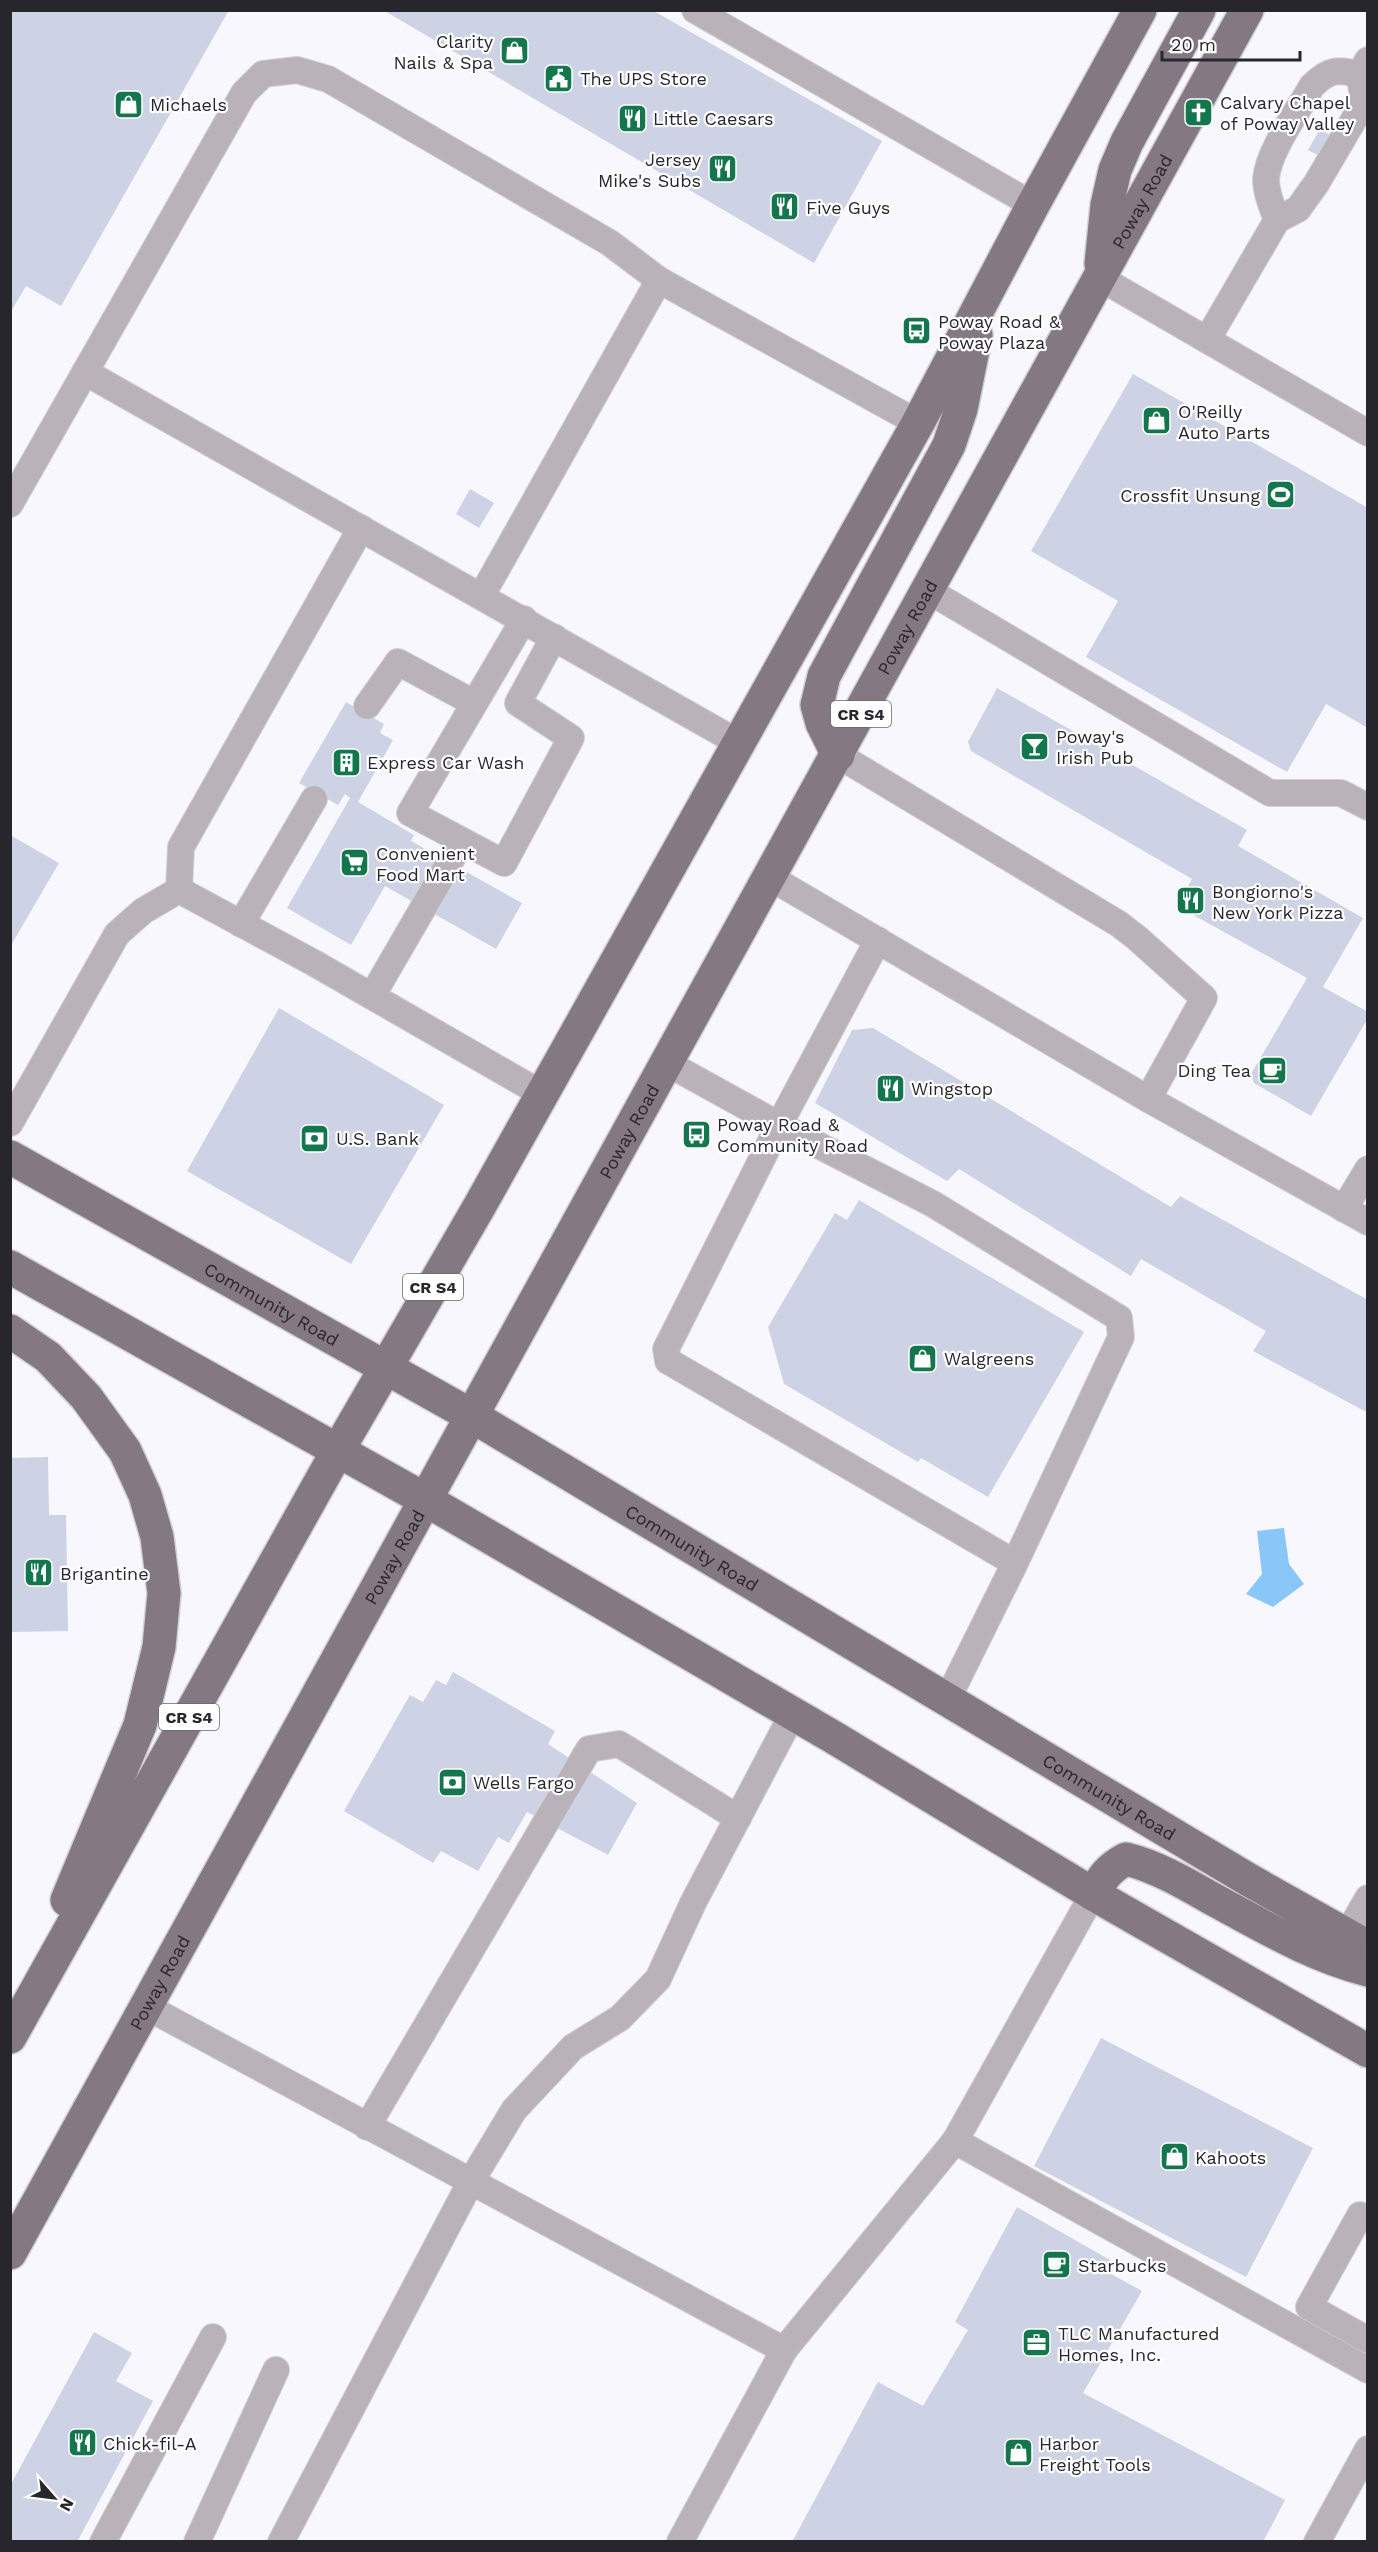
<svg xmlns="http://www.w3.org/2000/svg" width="1378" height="2552" font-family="'Work Sans',sans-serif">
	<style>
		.water { fill: #8ac7f9 }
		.building { fill: #cdd2e5 }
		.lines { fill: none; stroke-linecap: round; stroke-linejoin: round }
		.service-casing { stroke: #d3d1d8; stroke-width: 28 }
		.primary-casing { stroke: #d3d1d8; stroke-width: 36 }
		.service { stroke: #b9b2b9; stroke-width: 26 }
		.primary { stroke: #847883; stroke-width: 33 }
		.labels { text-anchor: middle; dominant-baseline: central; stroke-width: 4.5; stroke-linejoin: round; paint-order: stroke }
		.shield { fill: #fff; stroke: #68676c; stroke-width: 1.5 }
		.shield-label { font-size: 16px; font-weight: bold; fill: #28262d }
		.poi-label { font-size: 18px; fill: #28262d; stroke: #fff; text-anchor: start }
		.street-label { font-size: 18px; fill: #28262d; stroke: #fff }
	</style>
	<rect width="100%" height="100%" fill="#f9f7fe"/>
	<polygon class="water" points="1284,1528 1289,1564 1304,1584 1273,1607 1246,1594 1262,1574 1257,1531"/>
	<g class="building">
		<polygon points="10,10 229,10 61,306 26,286 10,313"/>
		<polygon points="383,10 652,10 882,141 814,263"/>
		<polygon points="1320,129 1336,139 1325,159 1308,150"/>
		<polygon points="1133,374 1368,508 1368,728 1326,704 1287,772 1086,657 1118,601 1031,551"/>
		<polygon points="470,489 494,503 479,528 456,514"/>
		<polygon points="997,688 1247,830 1238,846 1363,918 1323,987 1368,1012 1368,1018 1311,1116 1254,1083 1251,1074 1307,978 1186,911 1181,903 1181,898 1192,879 971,751 968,742"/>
		<polygon points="346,702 384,724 380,733 393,740 358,802 414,835 411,841 522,903 496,949 385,886 351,945 287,908 350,798 345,794 338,805 299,783"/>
		<polygon points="10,835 59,863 10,947"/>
		<polygon points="279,1008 444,1105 351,1264 187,1171"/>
		<polygon points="873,1028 1171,1207 1180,1196 1368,1300 1368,1413 1253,1351 1266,1331 1141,1259 1131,1276 959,1169 947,1181 815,1103 852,1030"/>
		<polygon points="859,1200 1084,1332 988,1497 921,1458 918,1462 784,1384 768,1327 835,1213 847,1220"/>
		<polygon points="48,1457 49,1515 66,1515 68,1631 10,1632 10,1458"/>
		<polygon points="453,1672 555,1731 548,1744 637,1803 608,1855 527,1812 509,1843 498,1837 478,1871 441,1851 433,1863 344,1811 410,1695 423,1702 436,1680 446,1685"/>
		<polygon points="1101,2038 1313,2148 1246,2277 1034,2166"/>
		<polygon points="1017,2207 1110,2260 1104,2270 1142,2291 1083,2393 1285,2500 1263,2542 792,2542 878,2382 923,2406 968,2330 955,2322"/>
		<polygon points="94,2332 132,2353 116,2381 153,2401 77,2542 10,2542 10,2486"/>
	</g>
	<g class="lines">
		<defs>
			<g id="service">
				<polyline points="695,10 1033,205"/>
				<path d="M1277 220C1272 207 1266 193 1266 179 1268 151 1298 111 1312 86 1328 70 1338 68 1359 75"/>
				<polyline points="1100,278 1368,433"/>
				<polyline points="1207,340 1277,220 1298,209 1316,184 1356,116 1363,95 1359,75 1368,60"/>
				<polyline points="85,372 739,743"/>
				<polyline points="10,504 244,93 263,74 297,70 328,79 610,243 659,280 918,423"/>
				<polyline points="929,591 1270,793 1341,793 1368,807"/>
				<polyline points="482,595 659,280"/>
				<polyline points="524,619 410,813 504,863 571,738 518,703 554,637"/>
				<polyline points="367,706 398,662 474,703"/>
				<polyline points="838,755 1119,924 1137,938 1204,998 1148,1099"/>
				<polyline points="771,878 1148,1099 1368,1222"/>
				<polyline points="179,890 314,963 542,1094"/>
				<polyline points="241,924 314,799"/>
				<polyline points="372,996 462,841"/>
				<polyline points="667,1063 779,1125 878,940"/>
				<polyline points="10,1123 117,934 143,911 179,890 181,847 361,528"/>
				<polyline points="1344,1209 1368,1169"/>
				<polyline points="947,1700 1015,1563 1121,1337 1119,1318 933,1204 779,1125 666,1349 668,1361 1015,1563"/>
				<polyline points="1346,1936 1368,1898"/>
				<polyline points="147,2007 784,2350"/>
				<polyline points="367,2127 589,1749 619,1744 738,1818"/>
				<polyline points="955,2141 1368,2370"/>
				<polyline points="1360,2215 1309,2307 1368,2340"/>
				<polyline points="103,2542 213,2337"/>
				<polyline points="197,2542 276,2370"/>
				<polyline points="281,2542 470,2183 514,2110 573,2047 620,2018 658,1979 693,1903 792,1715"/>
				<polyline points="680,2542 784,2350 955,2141 1093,1894"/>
				<polyline points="1317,2542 1368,2449"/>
			</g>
			<g id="primary">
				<polyline points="1101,264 1107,205 1115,170 1127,142 1199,10"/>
				<polyline points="838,755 822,723 817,705 824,676 949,445 961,409 976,335"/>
				<path id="s1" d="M10 1157 472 1416 1249 1880 1368 1947"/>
				<polyline points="10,1267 426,1500 833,1737 1093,1894 1368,2051"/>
				<polyline points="10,1331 48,1357 86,1397 125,1451 145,1495 157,1537 164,1593 159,1647 140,1725 67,1900"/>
				<path d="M1093 1894C1102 1878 1109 1868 1126 1859 1155 1866 1183 1882 1209 1897 1261 1925 1310 1955 1368 1970"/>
				<polyline points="10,2037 337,1452 479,1207 918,423 1033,205 1140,10"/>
				<path id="s2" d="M10 2253 1247 10"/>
			</g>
		</defs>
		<use href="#service" class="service-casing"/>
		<use href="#primary" class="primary-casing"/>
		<use href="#service" class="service"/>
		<use href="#primary" class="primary"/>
	</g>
	<defs>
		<symbol id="shop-square" viewBox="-11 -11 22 22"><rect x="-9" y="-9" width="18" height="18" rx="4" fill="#13764d" stroke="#fff"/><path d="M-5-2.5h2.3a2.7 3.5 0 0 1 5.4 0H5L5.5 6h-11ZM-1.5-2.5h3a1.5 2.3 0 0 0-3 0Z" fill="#fff"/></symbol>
		<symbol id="civic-square" viewBox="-11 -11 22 22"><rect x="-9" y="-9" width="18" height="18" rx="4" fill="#13764d" stroke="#fff"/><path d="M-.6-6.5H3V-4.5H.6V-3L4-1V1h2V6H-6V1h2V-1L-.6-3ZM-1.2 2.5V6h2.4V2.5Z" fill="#fff"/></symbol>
		<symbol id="church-square" viewBox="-11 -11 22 22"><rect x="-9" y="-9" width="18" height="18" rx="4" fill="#13764d" stroke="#fff"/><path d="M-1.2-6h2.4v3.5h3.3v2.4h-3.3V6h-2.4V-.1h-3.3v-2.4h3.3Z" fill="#fff"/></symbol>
		<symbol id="restaurant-square" viewBox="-11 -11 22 22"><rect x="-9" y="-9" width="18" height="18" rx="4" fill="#13764d" stroke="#fff"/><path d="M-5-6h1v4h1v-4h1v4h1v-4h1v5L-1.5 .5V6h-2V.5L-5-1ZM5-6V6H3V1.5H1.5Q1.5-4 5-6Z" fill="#fff"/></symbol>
		<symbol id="bus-square" viewBox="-11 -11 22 22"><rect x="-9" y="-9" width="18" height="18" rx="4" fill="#13764d" stroke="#fff"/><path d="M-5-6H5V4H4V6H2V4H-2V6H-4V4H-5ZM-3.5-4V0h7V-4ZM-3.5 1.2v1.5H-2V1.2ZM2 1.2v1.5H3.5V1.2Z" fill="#fff"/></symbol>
		<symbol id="stadium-square" viewBox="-11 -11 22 22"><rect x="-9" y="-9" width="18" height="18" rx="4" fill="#13764d" stroke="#fff"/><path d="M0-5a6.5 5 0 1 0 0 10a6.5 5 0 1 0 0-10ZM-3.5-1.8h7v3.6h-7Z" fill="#fff"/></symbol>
		<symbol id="bar-square" viewBox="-11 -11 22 22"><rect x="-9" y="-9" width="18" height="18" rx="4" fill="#13764d" stroke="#fff"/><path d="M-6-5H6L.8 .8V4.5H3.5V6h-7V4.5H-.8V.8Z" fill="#fff"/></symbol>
		<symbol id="building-square" viewBox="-11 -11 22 22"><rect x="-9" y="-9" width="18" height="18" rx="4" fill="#13764d" stroke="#fff"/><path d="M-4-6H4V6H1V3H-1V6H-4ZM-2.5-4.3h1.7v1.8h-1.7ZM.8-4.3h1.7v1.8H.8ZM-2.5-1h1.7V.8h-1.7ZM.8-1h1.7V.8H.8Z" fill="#fff"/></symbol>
		<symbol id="supermarket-square" viewBox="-11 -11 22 22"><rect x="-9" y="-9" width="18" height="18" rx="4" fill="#13764d" stroke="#fff"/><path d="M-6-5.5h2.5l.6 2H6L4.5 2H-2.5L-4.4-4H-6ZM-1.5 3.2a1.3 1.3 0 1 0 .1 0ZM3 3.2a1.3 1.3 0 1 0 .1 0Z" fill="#fff"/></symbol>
		<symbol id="cafe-square" viewBox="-11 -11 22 22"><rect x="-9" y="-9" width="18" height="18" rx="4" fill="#13764d" stroke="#fff"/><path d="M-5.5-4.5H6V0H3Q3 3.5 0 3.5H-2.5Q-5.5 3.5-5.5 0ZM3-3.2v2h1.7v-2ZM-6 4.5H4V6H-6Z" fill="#fff"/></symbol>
		<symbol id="bank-square" viewBox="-11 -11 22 22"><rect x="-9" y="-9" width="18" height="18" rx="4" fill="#13764d" stroke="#fff"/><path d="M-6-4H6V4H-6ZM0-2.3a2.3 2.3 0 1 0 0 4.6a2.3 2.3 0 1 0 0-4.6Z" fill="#fff"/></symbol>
		<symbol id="office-square" viewBox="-11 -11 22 22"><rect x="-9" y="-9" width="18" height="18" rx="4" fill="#13764d" stroke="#fff"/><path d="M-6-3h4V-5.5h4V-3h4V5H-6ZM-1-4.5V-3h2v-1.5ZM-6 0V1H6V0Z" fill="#fff"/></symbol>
	</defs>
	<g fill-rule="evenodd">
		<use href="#shop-square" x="498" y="34" width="33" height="33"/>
		<use href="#civic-square" x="542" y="62" width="33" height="33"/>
		<use href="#shop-square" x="112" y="88" width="33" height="33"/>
		<use href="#church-square" x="1182" y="96" width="33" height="33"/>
		<use href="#restaurant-square" x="616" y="102" width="33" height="33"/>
		<use href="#restaurant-square" x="706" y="152" width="33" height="33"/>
		<use href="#restaurant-square" x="768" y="190" width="33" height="33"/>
		<use href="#bus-square" x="900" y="314" width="33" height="33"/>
		<use href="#shop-square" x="1140" y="404" width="33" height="33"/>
		<use href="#stadium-square" x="1264" y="478" width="33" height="33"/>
		<use href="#bar-square" x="1018" y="730" width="33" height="33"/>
		<use href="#building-square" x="330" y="746" width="33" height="33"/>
		<use href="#supermarket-square" x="338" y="846" width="33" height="33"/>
		<use href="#restaurant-square" x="1174" y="884" width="33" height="33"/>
		<use href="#cafe-square" x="1256" y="1054" width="33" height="33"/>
		<use href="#restaurant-square" x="874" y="1072" width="33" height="33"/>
		<use href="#bus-square" x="680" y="1118" width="33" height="33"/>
		<use href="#bank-square" x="298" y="1122" width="33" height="33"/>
		<use href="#shop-square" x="906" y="1342" width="33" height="33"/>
		<use href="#restaurant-square" x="22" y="1556" width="33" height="33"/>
		<use href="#bank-square" x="436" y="1766" width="33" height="33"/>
		<use href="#shop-square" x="1158" y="2140" width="33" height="33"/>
		<use href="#cafe-square" x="1040" y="2248" width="33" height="33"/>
		<use href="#office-square" x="1020" y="2326" width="33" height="33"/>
		<use href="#restaurant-square" x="66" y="2426" width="33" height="33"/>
		<use href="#shop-square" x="1002" y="2436" width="33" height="33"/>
	</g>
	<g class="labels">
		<g class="shield">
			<rect x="831" y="701" width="60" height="26" rx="4.5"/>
			<rect x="403" y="1274" width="60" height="26" rx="4.5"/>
			<rect x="159" y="1704" width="60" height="26" rx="4.5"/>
		</g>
		<g class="shield-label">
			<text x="861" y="714">CR S4</text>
			<text x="433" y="1287">CR S4</text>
			<text x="189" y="1717">CR S4</text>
		</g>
		<g class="poi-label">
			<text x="493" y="41" text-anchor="end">Clarity<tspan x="493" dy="21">Nails &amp; Spa</tspan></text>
			<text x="580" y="78">The UPS Store</text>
			<text x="1220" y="102">Calvary Chapel<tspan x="1220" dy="21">of Poway Valley</tspan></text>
			<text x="150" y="104">Michaels</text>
			<text x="653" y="118">Little Caesars</text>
			<text x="701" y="159" text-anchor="end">Jersey<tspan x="701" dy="21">Mike's Subs</tspan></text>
			<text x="806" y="207">Five Guys</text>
			<text x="938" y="321">Poway Road &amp;<tspan x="938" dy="21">Poway Plaza</tspan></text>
			<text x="1178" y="411">O'Reilly<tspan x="1178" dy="21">Auto Parts</tspan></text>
			<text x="1260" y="495" text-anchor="end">Crossfit Unsung</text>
			<text x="1056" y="736">Poway's<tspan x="1056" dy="21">Irish Pub</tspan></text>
			<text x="367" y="762">Express Car Wash</text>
			<text x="376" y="853">Convenient<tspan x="376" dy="21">Food Mart</tspan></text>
			<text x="1212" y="891">Bongiorno's<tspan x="1212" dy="21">New York Pizza</tspan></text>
			<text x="1251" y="1070" text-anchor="end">Ding Tea</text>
			<text x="911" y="1088">Wingstop</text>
			<text x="717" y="1124">Poway Road &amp;<tspan x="717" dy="21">Community Road</tspan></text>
			<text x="336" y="1138">U.S. Bank</text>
			<text x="944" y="1358">Walgreens</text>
			<text x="60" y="1573">Brigantine</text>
			<text x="473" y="1782">Wells Fargo</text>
			<text x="1195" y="2157">Kahoots</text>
			<text x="1078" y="2265">Starbucks</text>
			<text x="1058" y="2333">TLC Manufactured<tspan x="1058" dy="21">Homes, Inc.</tspan></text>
			<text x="103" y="2443">Chick-fil-A</text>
			<text x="1039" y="2443">Harbor<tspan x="1039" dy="21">Freight Tools</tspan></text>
		</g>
		<g class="street-label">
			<text stroke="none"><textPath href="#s2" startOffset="2343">Poway Road</textPath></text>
			<text stroke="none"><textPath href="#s2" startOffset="1857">Poway Road</textPath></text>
			<text stroke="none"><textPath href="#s2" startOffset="1281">Poway Road</textPath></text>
			<text stroke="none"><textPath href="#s1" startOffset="300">Community Road</textPath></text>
			<text stroke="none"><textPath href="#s1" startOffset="786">Community Road</textPath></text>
			<text stroke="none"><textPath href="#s2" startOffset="795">Poway Road</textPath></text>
			<text stroke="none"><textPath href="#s1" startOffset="1272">Community Road</textPath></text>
			<text stroke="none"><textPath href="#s2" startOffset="309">Poway Road</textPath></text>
		</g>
	</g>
	<rect width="1378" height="2552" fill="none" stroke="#28262d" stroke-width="24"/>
	<g transform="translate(54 2498) rotate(118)" stroke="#ffffff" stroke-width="4.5" paint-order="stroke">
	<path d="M0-4.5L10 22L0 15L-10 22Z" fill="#28262d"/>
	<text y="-9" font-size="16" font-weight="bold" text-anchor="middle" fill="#28262d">N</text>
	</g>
	<path d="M1162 51v9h138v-9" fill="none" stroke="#28262d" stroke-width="3"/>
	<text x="1171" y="51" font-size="18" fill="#28262d" stroke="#ffffff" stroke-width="4.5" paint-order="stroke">20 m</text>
</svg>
